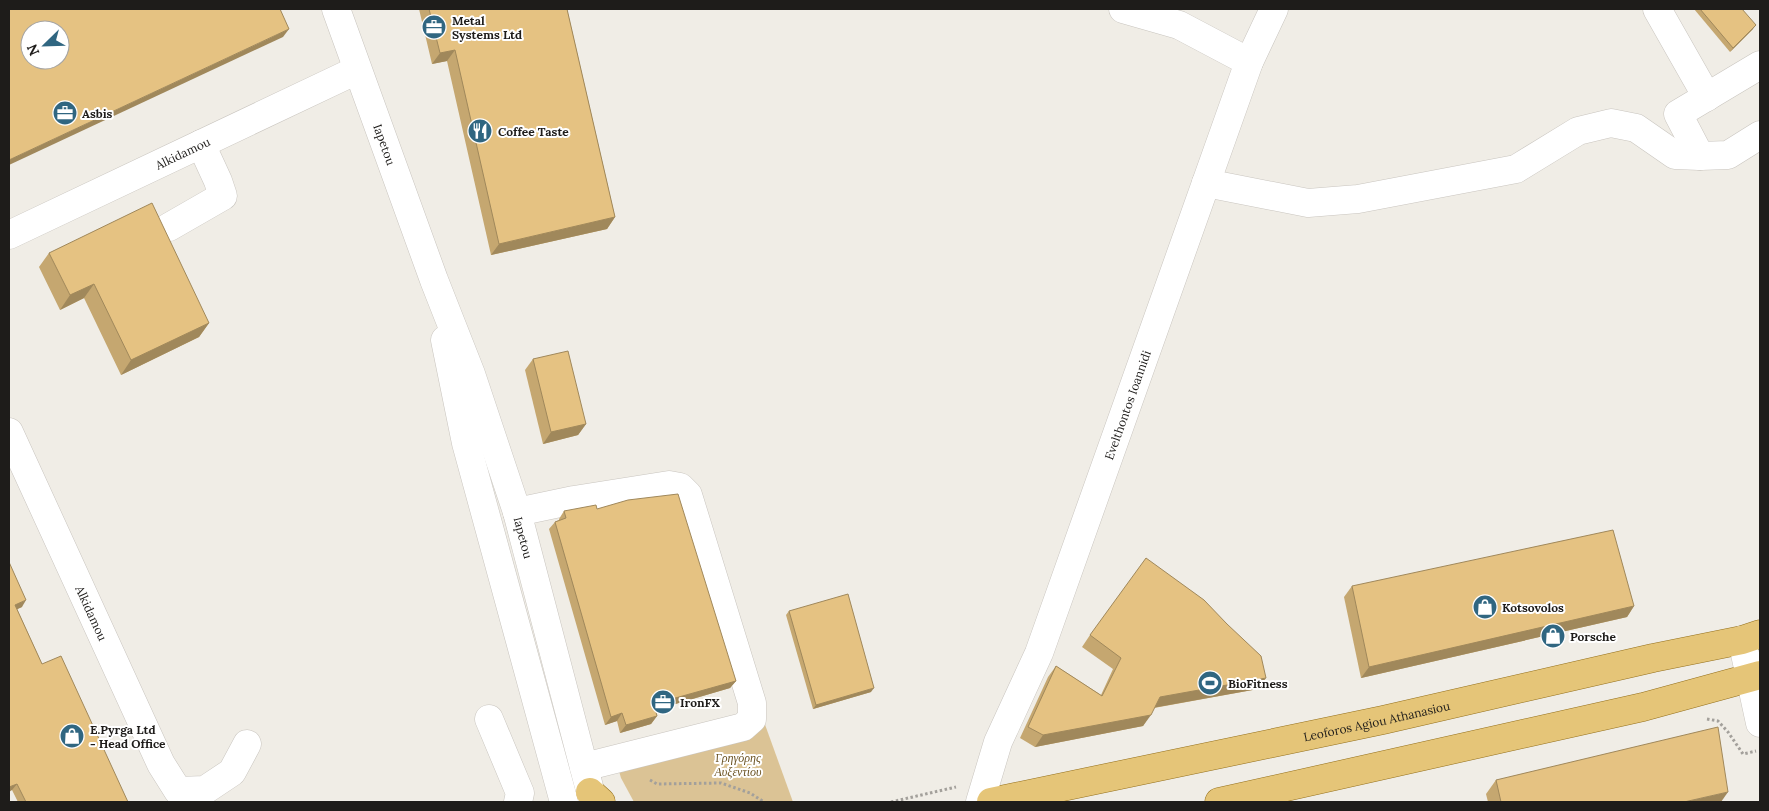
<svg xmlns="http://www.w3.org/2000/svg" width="1769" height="811" font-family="Lora,serif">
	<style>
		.green { fill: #dbc395 }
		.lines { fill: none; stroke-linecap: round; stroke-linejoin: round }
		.minor-casing { stroke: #c9c5bf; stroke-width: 29 }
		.major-casing { stroke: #94701d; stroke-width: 29 }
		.path { stroke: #a3a09b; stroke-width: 3; stroke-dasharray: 2.5 2.5; stroke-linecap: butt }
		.minor { stroke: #fff; stroke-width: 28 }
		.major { stroke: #e5c578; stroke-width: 28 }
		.wall { fill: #c5a770 }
		.shaded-wall { fill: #a0885b }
		.building { fill: #e5c282; stroke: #a0885b; fill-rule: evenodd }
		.labels { text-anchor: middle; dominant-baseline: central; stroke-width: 4; stroke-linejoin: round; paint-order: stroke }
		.poi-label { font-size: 12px; font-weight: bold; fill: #1e1c1a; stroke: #fff; text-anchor: start }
		.street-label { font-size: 12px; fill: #1e1c1a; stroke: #fff }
		.park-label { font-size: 12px; font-style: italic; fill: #6a5222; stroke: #fff }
	</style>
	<rect width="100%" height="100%" fill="#f0ede6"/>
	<polygon class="green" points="763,719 793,802 634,802 621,778 614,754"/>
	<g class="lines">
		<defs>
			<g id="minor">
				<path id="s1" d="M336 9 434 280 471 374 517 512 593 802"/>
				<polyline points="1123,9 1179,25 1249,62"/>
				<polyline points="1657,9 1707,97"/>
				<polyline points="1700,156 1678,114 1760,65"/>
				<polyline points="1206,183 1308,203 1358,199 1516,169 1578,131 1611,123 1636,128 1675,155 1700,156 1728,155 1760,135"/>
				<polyline points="169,227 223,196 218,181 201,144"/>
				<path id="s2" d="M9 235 357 70"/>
				<polyline points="445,340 466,443 564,802"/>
				<path id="s3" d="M9 432 161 764 178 791 205 790 232 772 247 744"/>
				<polyline points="517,512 574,500 669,485 680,487 688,495 752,703 752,719 743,727 584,767"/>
				<polyline points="1742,640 1760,723"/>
				<polyline points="489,719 520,793 518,802"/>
				<path id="s4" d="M980 802 998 742 1039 653 1249 62 1274 9"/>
			</g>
			<g id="major">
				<polyline points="590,792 601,802"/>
				<path id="s5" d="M991 802 1383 720 1653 658 1742 640 1760 634"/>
				<polyline points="1219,802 1643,707 1760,675"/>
			</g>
		</defs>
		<use href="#minor" class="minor-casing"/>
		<use href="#major" class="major-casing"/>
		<g class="path">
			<polyline points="1707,719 1718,721 1728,732 1743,754 1756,751"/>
			<polyline points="650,780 657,784 721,783 750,793 764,802"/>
			<polyline points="891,802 956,787"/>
		</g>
		<use href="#minor" class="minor"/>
		<use href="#major" class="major"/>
	</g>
	<g class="wall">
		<polygon points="419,9 567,9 615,217 607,229 491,255 447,61 432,64"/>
		<polygon points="1694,9 1742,9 1753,29 1730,52"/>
		<polygon points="49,253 209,323 199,337 121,375 84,298 60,310 39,267"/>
		<polygon points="533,359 586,424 578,435 543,444 525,370"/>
		<polygon points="597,509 736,681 730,688 655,710 657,716 651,724 620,733 617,721 605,725 549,529 555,522 559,520 559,519 564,511"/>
		<polygon points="9,562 22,607 17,609 42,664 128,802 18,802 12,790"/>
		<polygon points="1352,586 1634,606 1627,617 1361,678 1344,597"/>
		<polygon points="789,611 871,692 813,709 786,615"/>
		<polygon points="1090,635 1258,689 1154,708 1143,726 1035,747 1020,738 1048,677 1056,666 1101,695 1113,669 1082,647"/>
		<polygon points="1496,780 1721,802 1488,802 1486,794"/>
	</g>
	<g class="shaded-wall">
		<polygon points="1756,25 1753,29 1730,52 1733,48"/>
		<polygon points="289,29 283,37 9,165 9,160"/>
		<polygon points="455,50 447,61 432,64 440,53"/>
		<polygon points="615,217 607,229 491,255 499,244"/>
		<polygon points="94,284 84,298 60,310 70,295"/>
		<polygon points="209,323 199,337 121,375 131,360"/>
		<polygon points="586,424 578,435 543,444 551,432"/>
		<polygon points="26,600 22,607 11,612 15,605"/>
		<polygon points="1634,606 1627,617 1361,678 1369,667"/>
		<polygon points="1266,678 1258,689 1152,708 1160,697"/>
		<polygon points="736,681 730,688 648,712 654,704"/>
		<polygon points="874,688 871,692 813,709 816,705"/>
		<polygon points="622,713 617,721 605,725 611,717"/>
		<polygon points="1151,715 1143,726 1035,747 1043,735"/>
		<polygon points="657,716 651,724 620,733 626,725"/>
		<polygon points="17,784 12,790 9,792 9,787"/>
		<polygon points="1728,792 1721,802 1684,802"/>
	</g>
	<g class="building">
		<path d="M9 9H280L289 29 9 160ZM30 30H60V60H30Z"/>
		<polygon points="429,9 567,9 615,217 499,244 455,50 440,53"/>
		<polygon points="1700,9 1742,9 1756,25 1733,48"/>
		<polygon points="152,203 209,323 131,360 94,284 70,295 49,253"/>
		<polygon points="568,351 586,424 551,432 533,359"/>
		<polygon points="678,494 736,681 654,704 657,716 626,725 622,713 611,717 555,522 566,518 564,511 596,505 597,509 628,500"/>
		<polygon points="1613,530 1634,606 1369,667 1352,586"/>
		<polygon points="1146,558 1204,600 1227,624 1261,656 1266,678 1160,697 1151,715 1043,735 1028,727 1056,666 1102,696 1121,658 1090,635"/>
		<polygon points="9,562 26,600 15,605 42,664 61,656 128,802 26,802 17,784 9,787"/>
		<polygon points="848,594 874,688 816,705 789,611"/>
		<polygon points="1718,727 1728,792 1684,802 1501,802 1496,780"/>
	</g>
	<defs>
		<symbol id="office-disc" viewBox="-11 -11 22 22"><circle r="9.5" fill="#306681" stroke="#fff"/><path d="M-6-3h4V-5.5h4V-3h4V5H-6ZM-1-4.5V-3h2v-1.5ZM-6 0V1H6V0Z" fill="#fff"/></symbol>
		<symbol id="restaurant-disc" viewBox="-11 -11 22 22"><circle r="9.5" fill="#306681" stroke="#fff"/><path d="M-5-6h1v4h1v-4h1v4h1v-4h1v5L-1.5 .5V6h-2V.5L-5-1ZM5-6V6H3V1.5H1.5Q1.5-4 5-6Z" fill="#fff"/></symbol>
		<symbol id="shop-disc" viewBox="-11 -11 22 22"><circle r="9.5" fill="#306681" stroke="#fff"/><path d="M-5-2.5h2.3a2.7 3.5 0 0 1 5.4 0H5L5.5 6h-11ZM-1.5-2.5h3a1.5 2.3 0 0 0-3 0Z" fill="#fff"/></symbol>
		<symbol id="stadium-disc" viewBox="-11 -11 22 22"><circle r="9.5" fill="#306681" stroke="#fff"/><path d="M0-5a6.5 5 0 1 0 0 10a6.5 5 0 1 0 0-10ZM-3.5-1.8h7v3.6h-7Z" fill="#fff"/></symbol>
	</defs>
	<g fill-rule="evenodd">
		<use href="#office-disc" x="420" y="13" width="28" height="28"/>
		<use href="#office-disc" x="51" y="99" width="28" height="28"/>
		<use href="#restaurant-disc" x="466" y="117" width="28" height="28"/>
		<use href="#shop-disc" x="1471" y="593" width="28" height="28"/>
		<use href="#shop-disc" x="1539" y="622" width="28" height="28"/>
		<use href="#stadium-disc" x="1196" y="669" width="28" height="28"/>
		<use href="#office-disc" x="649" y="688" width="28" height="28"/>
		<use href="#shop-disc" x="58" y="722" width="28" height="28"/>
	</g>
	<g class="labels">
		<g class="poi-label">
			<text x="452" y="20">Metal<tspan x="452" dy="14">Systems Ltd</tspan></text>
			<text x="82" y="113">Asbis</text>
			<text x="498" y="131">Coffee Taste</text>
			<text x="1502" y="607">Kotsovolos</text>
			<text x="1570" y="636">Porsche</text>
			<text x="1228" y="683">BioFitness</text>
			<text x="680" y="702">IronFX</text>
			<text x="90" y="729">E.Pyrga Ltd<tspan x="90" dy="14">- Head Office</tspan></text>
		</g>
		<g class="street-label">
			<text stroke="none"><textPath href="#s1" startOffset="144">Iapetou</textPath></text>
			<text stroke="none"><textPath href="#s2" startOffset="192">Alkidamou</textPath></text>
			<text stroke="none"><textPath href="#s4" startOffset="424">Evelthontos Ioannidi</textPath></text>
			<text stroke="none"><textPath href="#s1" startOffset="561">Iapetou</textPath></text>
			<text stroke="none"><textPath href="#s3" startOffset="199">Alkidamou</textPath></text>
			<text stroke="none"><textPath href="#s5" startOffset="394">Leoforos Agiou Athanasiou</textPath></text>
		</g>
		<g class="park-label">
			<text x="738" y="757">Γρηγόρης<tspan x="738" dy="14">Αυξεντίου</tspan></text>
		</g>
	</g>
	<rect width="1769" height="811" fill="none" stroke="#1e1c1a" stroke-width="20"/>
	<g transform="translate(45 45) rotate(247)"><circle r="24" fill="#ffffff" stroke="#a5a4a3"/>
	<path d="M0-4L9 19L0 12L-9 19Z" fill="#306681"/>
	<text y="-8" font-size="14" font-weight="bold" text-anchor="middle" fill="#1e1c1a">N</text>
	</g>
</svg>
